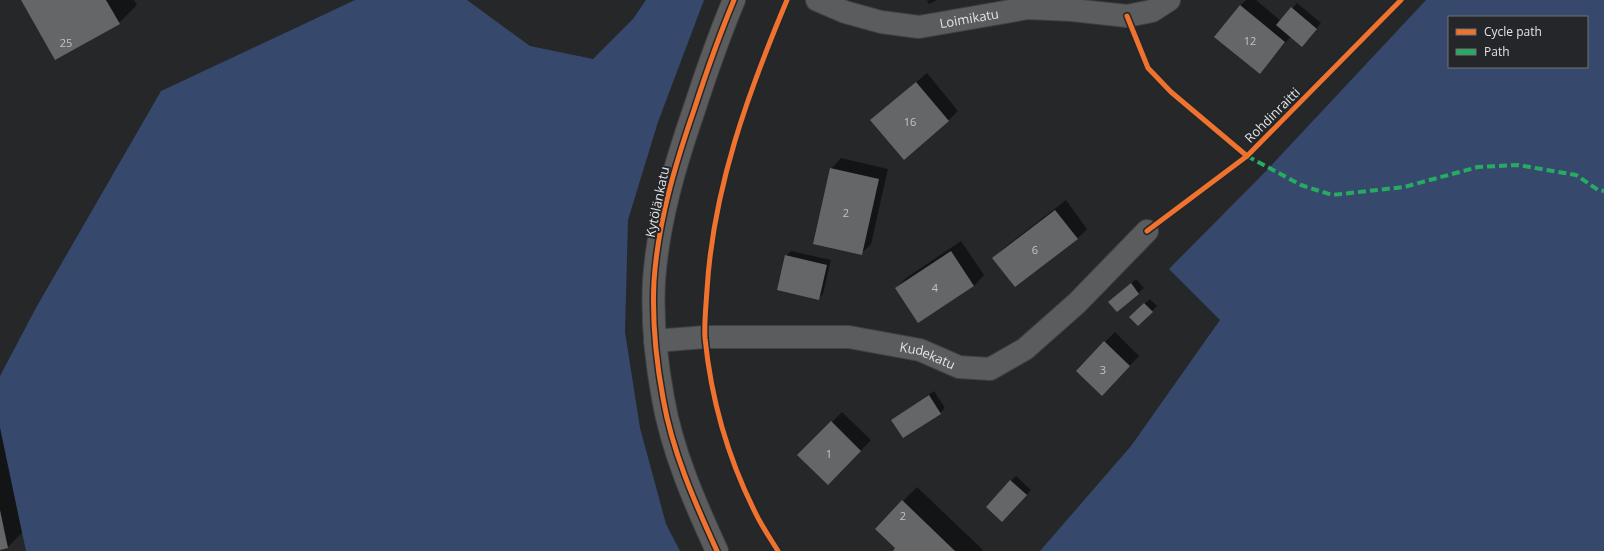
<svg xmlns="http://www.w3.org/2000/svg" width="1604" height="551" font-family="'Open Sans',sans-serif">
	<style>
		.forest { fill: #36496c; fill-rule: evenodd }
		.shadow { fill: #0007 }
		.building { fill: #656668 }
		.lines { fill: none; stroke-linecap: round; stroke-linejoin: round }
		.street-casing { stroke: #414244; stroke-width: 24 }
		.secondary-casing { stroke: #414244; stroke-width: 24 }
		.street { stroke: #5b5c5d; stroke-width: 22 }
		.secondary { stroke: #5b5c5d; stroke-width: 22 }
		.quiet { stroke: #26ab63; stroke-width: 4; stroke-dasharray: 8 4; stroke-linecap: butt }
		.cycleway-casing { stroke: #24262a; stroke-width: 8 }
		.cycleway { stroke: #ef722f; stroke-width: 5 }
		.labels { text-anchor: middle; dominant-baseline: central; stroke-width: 4; stroke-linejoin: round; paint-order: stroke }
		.number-label { font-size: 11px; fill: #c3c4c6 }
		.street-label { font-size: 13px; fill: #e2e3e6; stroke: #24262a }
	</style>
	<rect width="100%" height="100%" fill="#252729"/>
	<g class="forest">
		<polygon points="355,0 467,0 530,46 593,59 633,19 646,0 704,0 658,122 628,220 625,332 640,428 666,524 680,551 26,551 0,429 0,376 37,306 161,91"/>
		<path d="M1426 0H1604V551H1040L1131 446 1220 320 1169 269 1268 169ZM1449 17H1587V67H1449Z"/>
	</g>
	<g class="shadow">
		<polygon points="22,0 134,0 137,5 119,23"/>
		<polygon points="927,0 937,0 929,4"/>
		<polygon points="1246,0 1256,0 1281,21 1297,3 1321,23 1307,41 1291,36 1260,73 1240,6"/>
		<polygon points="927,73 958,111 948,121 872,120"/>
		<polygon points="841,158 888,169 871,244 861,254 831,169"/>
		<polygon points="1066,200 1087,229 1077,239 994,258 1004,248"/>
		<polygon points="961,241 984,275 974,286 919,322 896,288 906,278"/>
		<polygon points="791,251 831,260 823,294 818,299 786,256"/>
		<polygon points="1136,279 1144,288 1117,311 1115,297"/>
		<polygon points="1150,299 1157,306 1152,311 1135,312"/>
		<polygon points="1115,332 1139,356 1112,384 1105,342"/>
		<polygon points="934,391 945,408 940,413 892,420"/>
		<polygon points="842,412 871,440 828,484 799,455"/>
		<polygon points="0,427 22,533 8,547 0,549"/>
		<polygon points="1016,476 1031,490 1007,516 1011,481"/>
		<polygon points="917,487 983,550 981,551 894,551 897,548 903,501"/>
	</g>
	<g class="building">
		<polygon points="21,0 106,0 120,24 55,60"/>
		<polygon points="1240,5 1285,42 1260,74 1214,37"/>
		<polygon points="1291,7 1317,29 1302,47 1276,25"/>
		<polygon points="916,82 949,121 904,160 870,120"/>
		<polygon points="830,168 879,179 862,255 813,244"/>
		<polygon points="1055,210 1078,239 1015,287 992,258"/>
		<polygon points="951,251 974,286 918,323 895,288"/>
		<polygon points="785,255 827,265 819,300 777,290"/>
		<polygon points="1131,283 1139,294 1117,312 1108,302"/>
		<polygon points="1144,303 1153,312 1138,326 1129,317"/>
		<polygon points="1104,341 1130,366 1102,396 1076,371"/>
		<polygon points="929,395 941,414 903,438 891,420"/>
		<polygon points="831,421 861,451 828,485 797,455"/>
		<polygon points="1010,480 1027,495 1002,522 986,507"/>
		<polygon points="902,500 955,551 893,551 895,548 875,529"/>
		<polygon points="0,510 8,548 0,550"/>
	</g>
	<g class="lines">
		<defs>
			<g id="street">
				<path id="s1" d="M817 0 845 12 881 22 919 27 1028 8 1072 10 1127 16 1152 11 1169 0"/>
				<path id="s2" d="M655 341 705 337H849L920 350 959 367 990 369 1025 349 1077 303 1147 231"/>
			</g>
			<path id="secondary" d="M717 551C695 503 672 451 663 398 656 360 652 319 654 281 658 222 675 165 694 110 706 73 719 36 734 0"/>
		</defs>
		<use href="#street" class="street-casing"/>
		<use href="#secondary" class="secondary-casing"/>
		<use href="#street" class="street"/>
		<use href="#secondary" class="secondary"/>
		<polyline class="quiet" points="1247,156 1301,185 1332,195 1404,187 1478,167 1518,165 1576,175 1598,190 1604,191"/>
		<defs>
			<g id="cycleway">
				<polyline points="1127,16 1148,68 1171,92 1247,156"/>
				<polyline points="1147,231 1247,156 1401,0"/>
				<path d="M717 551C695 503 672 451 663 398 656 360 652 319 654 281 658 222 675 165 694 110 706 73 719 36 734 0"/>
				<path d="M778 551C770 538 761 525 755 512 728 458 711 398 705 338 704 323 706 306 707 290 713 189 748 93 787 0"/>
			</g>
		</defs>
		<use href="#cycleway" class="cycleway-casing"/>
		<use href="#cycleway" class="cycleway"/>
	</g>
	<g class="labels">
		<g class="number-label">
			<text x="1250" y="40">12</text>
			<text x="66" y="42">25</text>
			<text x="910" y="121">16</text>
			<text x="846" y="212">2</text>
			<text x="1035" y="249">6</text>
			<text x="935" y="287">4</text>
			<text x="1103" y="369">3</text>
			<text x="829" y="453">1</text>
			<text x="903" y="515">2</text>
		</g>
		<g class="street-label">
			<text stroke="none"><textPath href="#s1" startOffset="157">Loimikatu</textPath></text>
			<text transform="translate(1272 115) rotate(-45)">Rohdinraitti</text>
			<text transform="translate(657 202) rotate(-78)">Kytölänkatu</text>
			<text stroke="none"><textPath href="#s2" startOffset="275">Kudekatu</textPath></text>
		</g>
	</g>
	<rect x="1448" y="16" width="140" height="52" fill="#24262a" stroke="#707275"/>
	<rect x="1456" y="29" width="20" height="6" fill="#ef722f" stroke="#707275"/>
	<text x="1484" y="36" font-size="12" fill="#e2e3e6">Cycle path</text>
	<rect x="1456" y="49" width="20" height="6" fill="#26ab63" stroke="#707275"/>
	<text x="1484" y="56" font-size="12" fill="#e2e3e6">Path</text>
</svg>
